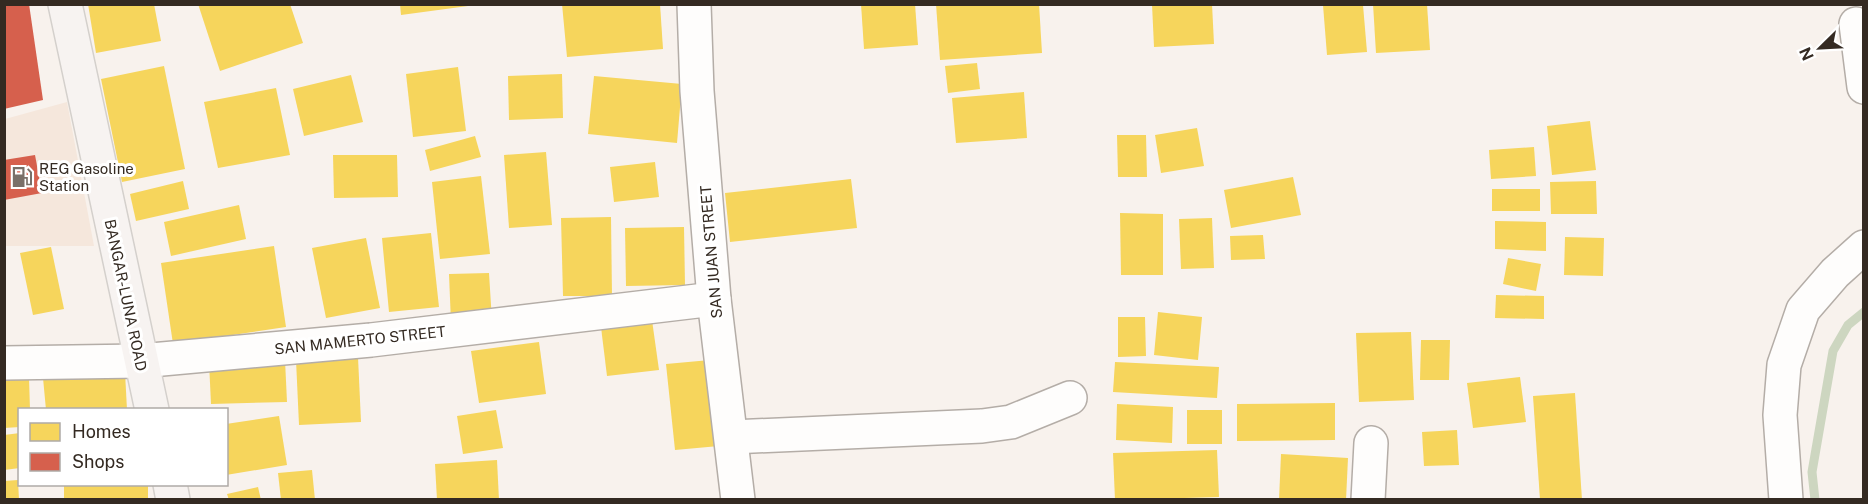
<svg xmlns="http://www.w3.org/2000/svg" width="1868" height="504" font-family="'Public Sans',sans-serif">
	<style>
		.built { fill: #f5e7dc }
		.homes { fill: #f6d55c }
		.shops { fill: #d6604d }
		.lines { fill: none; stroke-linecap: round; stroke-linejoin: round }
		.stream { stroke: #cdd6c0; stroke-width: 9 }
		.minor-casing { stroke: #b4ada7; stroke-width: 36 }
		.major-casing { stroke: #d4d0cc; stroke-width: 36 }
		.minor { stroke: #fefdfc; stroke-width: 33 }
		.major { stroke: #f7f3f1; stroke-width: 33 }
		.labels { text-anchor: middle; dominant-baseline: central; stroke-width: 6; stroke-linejoin: round; paint-order: stroke }
		.poi-label { font-size: 15px; fill: #342a22; stroke: #fff; text-anchor: start }
		.street-label { font-size: 15px; fill: #342a22; stroke: #fff }
	</style>
	<rect width="100%" height="100%" fill="#f8f2ed"/>
	<polygon class="built" points="67,102 94,246 5,246 5,119"/>
	<g class="homes">
		<polygon points="88,4 154,4 161,41 96,53"/>
		<polygon points="198,4 290,4 303,43 220,71"/>
		<polygon points="400,4 468,4 468,6 401,15"/>
		<polygon points="562,4 660,4 663,49 567,57"/>
		<polygon points="861,4 915,4 918,45 864,49"/>
		<polygon points="936,4 1039,4 1042,53 940,60"/>
		<polygon points="1152,4 1212,4 1214,44 1154,47"/>
		<polygon points="1373,4 1427,4 1430,50 1376,53"/>
		<polygon points="1323,5 1363,5 1367,52 1327,55"/>
		<polygon points="977,63 980,89 948,93 945,66"/>
		<polygon points="164,66 185,169 122,182 101,79"/>
		<polygon points="458,67 466,131 413,137 406,74"/>
		<polygon points="562,74 563,118 509,120 508,76"/>
		<polygon points="351,75 363,122 304,136 293,89"/>
		<polygon points="594,76 682,84 677,143 588,134"/>
		<polygon points="276,88 290,155 218,168 204,102"/>
		<polygon points="1024,92 1027,138 956,143 952,98"/>
		<polygon points="1590,121 1596,170 1552,175 1547,126"/>
		<polygon points="1197,128 1204,166 1161,173 1155,135"/>
		<polygon points="1117,135 1146,135 1147,177 1118,177"/>
		<polygon points="475,136 481,157 430,171 425,150"/>
		<polygon points="1534,147 1536,176 1491,179 1489,150"/>
		<polygon points="546,152 552,225 509,228 504,155"/>
		<polygon points="333,155 397,155 398,197 334,198"/>
		<polygon points="655,162 659,197 614,202 610,167"/>
		<polygon points="481,176 490,254 440,259 432,182"/>
		<polygon points="1293,177 1301,215 1231,228 1224,190"/>
		<polygon points="851,179 857,228 730,242 725,193"/>
		<polygon points="183,181 189,209 136,221 130,194"/>
		<polygon points="1596,181 1597,214 1551,214 1550,182"/>
		<rect x="1492" y="189" width="48" height="22"/>
		<polygon points="239,205 246,239 171,256 164,222"/>
		<polygon points="1120,213 1163,214 1163,275 1121,275"/>
		<polygon points="611,217 612,296 563,296 561,218"/>
		<polygon points="1212,218 1214,268 1181,269 1179,219"/>
		<polygon points="1495,221 1546,222 1546,251 1495,249"/>
		<polygon points="684,227 685,285 626,286 625,228"/>
		<polygon points="431,233 439,307 389,312 382,238"/>
		<polygon points="1263,235 1265,259 1231,260 1230,236"/>
		<polygon points="1565,237 1604,238 1603,276 1564,275"/>
		<polygon points="366,238 380,308 326,318 312,248"/>
		<polygon points="274,246 286,327 173,344 161,263"/>
		<polygon points="51,247 64,309 33,315 20,253"/>
		<polygon points="1508,258 1541,264 1536,291 1503,284"/>
		<polygon points="489,273 492,321 451,323 449,274"/>
		<polygon points="1496,295 1544,296 1544,319 1495,318"/>
		<polygon points="1158,312 1202,317 1198,360 1154,355"/>
		<polygon points="651,313 659,370 607,376 600,319"/>
		<polygon points="1118,317 1145,317 1146,356 1118,357"/>
		<polygon points="1411,332 1414,400 1359,402 1356,333"/>
		<polygon points="1421,340 1450,340 1449,380 1420,380"/>
		<polygon points="539,342 546,394 479,403 471,351"/>
		<polygon points="358,357 361,422 299,425 296,360"/>
		<polygon points="285,360 287,402 211,404 209,362"/>
		<polygon points="710,360 719,446 675,450 666,364"/>
		<polygon points="1115,362 1219,367 1217,398 1113,392"/>
		<polygon points="125,372 127,410 46,410 43,378"/>
		<polygon points="29,377 30,410 20,410 20,427 4,428 4,378"/>
		<polygon points="1520,377 1526,422 1473,428 1467,383"/>
		<polygon points="1575,393 1582,500 1540,500 1533,396"/>
		<polygon points="1335,403 1335,440 1237,441 1237,404"/>
		<polygon points="1117,404 1173,407 1172,443 1116,440"/>
		<polygon points="496,410 503,448 463,454 457,416"/>
		<rect x="1187" y="410" width="35" height="34"/>
		<polygon points="279,416 287,465 226,475 226,424"/>
		<polygon points="1457,430 1459,465 1424,466 1422,432"/>
		<polygon points="20,433 20,468 4,470 4,435"/>
		<polygon points="1217,450 1219,497 1115,500 1113,453"/>
		<polygon points="1281,454 1348,458 1346,500 1279,500"/>
		<polygon points="497,460 499,500 437,500 435,464"/>
		<polygon points="312,470 315,500 281,500 278,473"/>
		<polygon points="18,480 19,500 4,500 4,481"/>
		<rect x="64" y="484" width="84" height="16"/>
		<polygon points="258,487 261,500 229,500 227,494"/>
	</g>
	<g class="shops">
		<polygon points="29,4 43,100 4,109 4,5"/>
		<polygon points="35,155 42,193 4,200 4,160"/>
	</g>
	<g class="lines">
		<polyline class="stream" points="1815,500 1812,472 1833,351 1848,325 1864,312"/>
		<defs>
			<g id="minor">
				<polyline points="694,4 697,91 714,299 738,500"/>
				<polyline points="1856,24 1864,87"/>
				<polyline points="4,363 140,361 371,340 714,299"/>
				<polyline points="732,437 982,426 1011,422 1070,398"/>
				<polyline points="1368,500 1371,443"/>
				<polyline points="1786,500 1780,415 1784,365 1803,310 1835,273 1864,247"/>
			</g>
			<g id="major">
				<polyline points="65,4 152,410"/>
				<polyline points="170,484 173,500"/>
			</g>
		</defs>
		<use href="#minor" class="minor-casing"/>
		<use href="#major" class="major-casing"/>
		<use href="#minor" class="minor"/>
		<use href="#major" class="major"/>
	</g>
	<defs>
		<symbol id="fuel-bare" viewBox="-9 -9 18 18"><path d="M-5.5-6h7V0h2V4h1.3V-2.5L3-4.5l.8-.8L6-3V5H2.5V1h-1V6h-7ZM-4.2-4.7v3.2H.2V-4.7Z" fill="#797069" stroke="#fff" stroke-width="2.5" paint-order="stroke"/></symbol>
	</defs>
	<g fill-rule="evenodd">
		<use href="#fuel-bare" x="7" y="162" width="30" height="30"/>
	</g>
	<g class="labels">
		<g class="poi-label">
			<text x="39" y="168">REG Gasoline<tspan x="39" dy="17">Station</tspan></text>
		</g>
		<g class="street-label">
			<text transform="translate(711 252) rotate(-95)">SAN JUAN STREET</text>
			<text transform="translate(126 295) rotate(78)">BANGAR-LUNA ROAD</text>
			<text transform="translate(360 340) rotate(-6)">SAN MAMERTO STREET</text>
		</g>
	</g>
	<rect width="1868" height="504" fill="none" stroke="#342a22" stroke-width="12"/>
	<rect x="18" y="408" width="210" height="78" fill="#ffffff" stroke="#aeaaa7" stroke-width="1.5"/>
	<rect x="30" y="423" width="30" height="18" fill="#f6d55c" stroke="#aeaaa7" stroke-width="1.5"/>
	<text x="72" y="438" font-size="18" fill="#342a22">Homes</text>
	<rect x="30" y="453" width="30" height="18" fill="#d6604d" stroke="#aeaaa7" stroke-width="1.5"/>
	<text x="72" y="468" font-size="18" fill="#342a22">Shops</text>
	<g transform="translate(1820 48) rotate(246)" stroke="#ffffff" stroke-width="4.5" paint-order="stroke">
	<path d="M0-4.5L10 22L0 15L-10 22Z" fill="#342a22"/>
	<text y="-9" font-size="16" font-weight="bold" text-anchor="middle" fill="#342a22">N</text>
	</g>
</svg>
